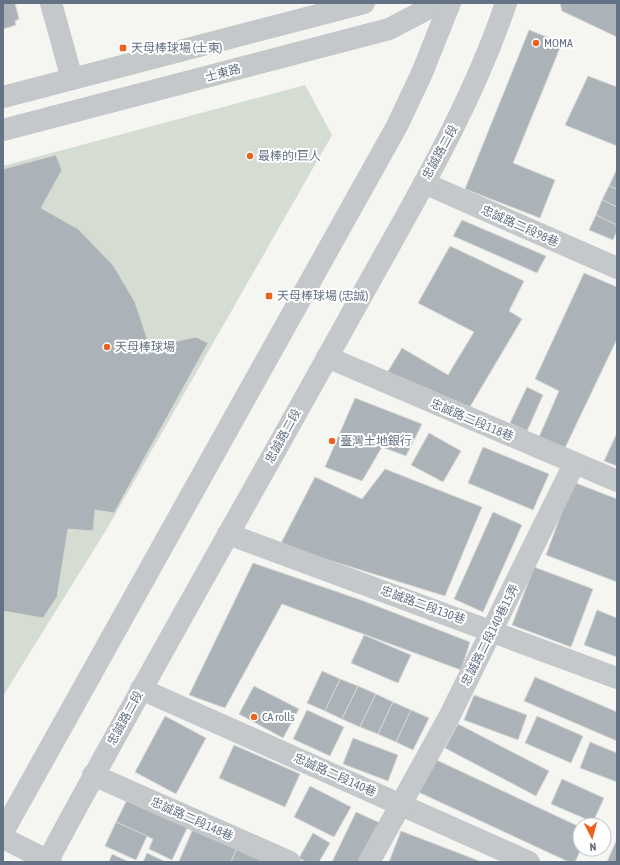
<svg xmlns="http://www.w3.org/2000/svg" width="620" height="865" font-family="'Asap Condensed','Noto Sans TC',sans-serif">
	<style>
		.green { fill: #d5ddd2 }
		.building { fill: #abb2b8; stroke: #d6d7d4 }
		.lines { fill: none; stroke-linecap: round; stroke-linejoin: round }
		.minor { stroke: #c5c8cb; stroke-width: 22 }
		.poi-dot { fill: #ea621d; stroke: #fff; stroke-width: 1.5 }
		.labels { text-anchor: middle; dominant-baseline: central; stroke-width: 4; stroke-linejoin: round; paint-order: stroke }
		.poi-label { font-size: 12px; fill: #637284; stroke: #fff; text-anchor: start }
		.street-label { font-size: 12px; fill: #637284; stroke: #fff }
	</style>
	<rect width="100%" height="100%" fill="#f5f6f1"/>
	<polygon class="green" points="305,85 332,135 108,527 3,696 3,166"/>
	<g class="building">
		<polygon points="3,3 15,3 19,19 15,21 16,25 3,29"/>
		<polygon points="560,3 617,3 617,37 562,11"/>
		<polygon points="529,30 562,43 513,163 555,180 540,218 465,189"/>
		<polygon points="588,76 617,87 617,146 565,125"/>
		<polygon points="56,155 62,170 41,208 78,229 113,265 135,302 150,347 196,337 208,343 114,513 95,510 93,531 68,529 57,597 43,618 3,611 3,169"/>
		<polygon points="616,171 617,172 617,189 609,186"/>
		<polygon points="609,186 617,189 617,207 602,200"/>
		<polygon points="602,200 617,207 617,225 596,215"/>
		<polygon points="596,215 617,225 617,231 613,240 589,230"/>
		<polygon points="462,220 546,256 537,273 453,236"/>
		<polygon points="450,246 524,281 509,311 522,319 468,410 384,378 402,348 448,375 474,332 418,303"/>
		<polygon points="584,273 617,287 617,339 564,450 539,437 559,391 535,379"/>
		<polygon points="527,387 543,395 527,431 510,423"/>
		<polygon points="355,398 422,424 406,456 382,447 362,481 325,467"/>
		<polygon points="429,433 461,451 443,482 411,465"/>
		<polygon points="617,433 617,466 604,461"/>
		<polygon points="483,447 549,474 533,510 468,483"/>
		<polygon points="385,469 482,507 445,596 280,545 315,477 362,499"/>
		<polygon points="573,482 617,499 617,582 546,555"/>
		<polygon points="493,512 522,525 483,612 454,599"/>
		<polygon points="253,563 361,600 470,642 461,670 282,604 225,708 189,695"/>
		<polygon points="534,567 593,589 571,647 512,625"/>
		<polygon points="597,610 617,618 617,657 584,645"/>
		<polygon points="364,635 411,655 398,683 351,663"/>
		<polygon points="322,671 340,679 325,711 307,703"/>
		<polygon points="535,677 617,712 617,741 524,701"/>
		<polygon points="340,679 358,686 342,719 325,711"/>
		<polygon points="254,686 299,709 283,738 239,714"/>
		<polygon points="358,686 376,694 360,727 342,719"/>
		<polygon points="376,694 393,702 378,734 360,727"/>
		<polygon points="474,695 527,715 518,740 464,720"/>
		<polygon points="393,702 411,710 396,742 378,734"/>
		<polygon points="307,710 344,727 330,756 293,739"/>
		<polygon points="411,710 429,718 413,750 396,742"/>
		<polygon points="165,716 206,738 176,794 135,772"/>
		<polygon points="537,716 583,736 571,763 525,743"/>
		<polygon points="458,724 549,771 536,796 445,748"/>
		<polygon points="353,738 398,755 388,781 343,764"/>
		<polygon points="590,742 617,753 617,782 580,768"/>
		<polygon points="234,745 300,774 285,807 219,778"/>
		<polygon points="430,757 580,827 581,849 575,862 569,862 414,790"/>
		<polygon points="562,779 604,798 593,822 551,804"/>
		<polygon points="310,786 351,807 334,837 294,817"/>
		<polygon points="128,798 188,826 172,860 149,849 153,839 116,822"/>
		<polygon points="356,812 380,823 361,862 332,862"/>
		<polygon points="116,822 147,836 136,860 105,846"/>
		<polygon points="193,829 237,848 231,862 182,862 179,861"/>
		<polygon points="401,831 482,862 389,862"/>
		<polygon points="313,833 330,843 319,862 306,862 299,858"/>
		<polygon points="617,839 617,862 607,862"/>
		<polygon points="237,848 268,862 231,862"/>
		<polygon points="147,853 166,862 143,862"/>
		<polygon points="112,854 129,862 109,862"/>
	</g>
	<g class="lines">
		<g class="minor">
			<polyline points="51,3 72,79"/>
			<polyline points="3,97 364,3"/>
			<polyline points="3,130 389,29 439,3"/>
			<polyline points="424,183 617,268"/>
			<polyline points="327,357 617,481"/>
			<polyline points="228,534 617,678"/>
			<polyline points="141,689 529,862"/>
			<polyline points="93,775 290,862"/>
			<polyline points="3,832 397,126 422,73 450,3"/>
			<polyline points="3,838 51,862"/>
			<path d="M47 862C144 681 247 503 347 322 404 218 468 116 506 3"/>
			<polyline points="369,862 449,717 574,464"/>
		</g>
	</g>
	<g class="poi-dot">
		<circle cx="536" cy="43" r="4"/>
		<rect x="119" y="44" width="8" height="8" rx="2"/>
		<circle cx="250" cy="156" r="4"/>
		<rect x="265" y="292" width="8" height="8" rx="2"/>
		<circle cx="107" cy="347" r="4"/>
		<circle cx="332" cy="441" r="4"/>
		<circle cx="254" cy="717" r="4"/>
	</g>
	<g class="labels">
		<g class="poi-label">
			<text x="544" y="43">MOMA</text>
			<text x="131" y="48">天母棒球場 (士東)</text>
			<text x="258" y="156">最棒的!巨人</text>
			<text x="277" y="296">天母棒球場 (忠誠)</text>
			<text x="115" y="347">天母棒球場</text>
			<text x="340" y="441">臺灣土地銀行</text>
			<text x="262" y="717">CA rolls</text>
		</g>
		<g class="street-label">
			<text transform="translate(223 73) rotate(-15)">士東路</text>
			<text transform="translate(440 152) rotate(-61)">忠誠路二段</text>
			<text transform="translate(520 226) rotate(24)">忠誠路二段98巷</text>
			<text transform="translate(472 420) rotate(23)">忠誠路二段118巷</text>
			<text transform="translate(283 436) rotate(-61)">忠誠路二段</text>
			<text transform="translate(423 605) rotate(20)">忠誠路二段130巷</text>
			<text transform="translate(490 635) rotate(-63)">忠誠路二段140巷15弄</text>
			<text transform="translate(125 718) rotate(-61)">忠誠路二段</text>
			<text transform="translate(335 775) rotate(24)">忠誠路二段140巷</text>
			<text transform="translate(192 819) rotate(24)">忠誠路二段148巷</text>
		</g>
	</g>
	<rect width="620" height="865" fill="none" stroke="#637284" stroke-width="8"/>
	<g transform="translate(592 837) rotate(174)"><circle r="19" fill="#ffffff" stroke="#c1c7ce"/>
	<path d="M0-3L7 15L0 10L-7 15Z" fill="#ea621d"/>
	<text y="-6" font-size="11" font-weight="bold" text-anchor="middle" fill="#637284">N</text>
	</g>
</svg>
